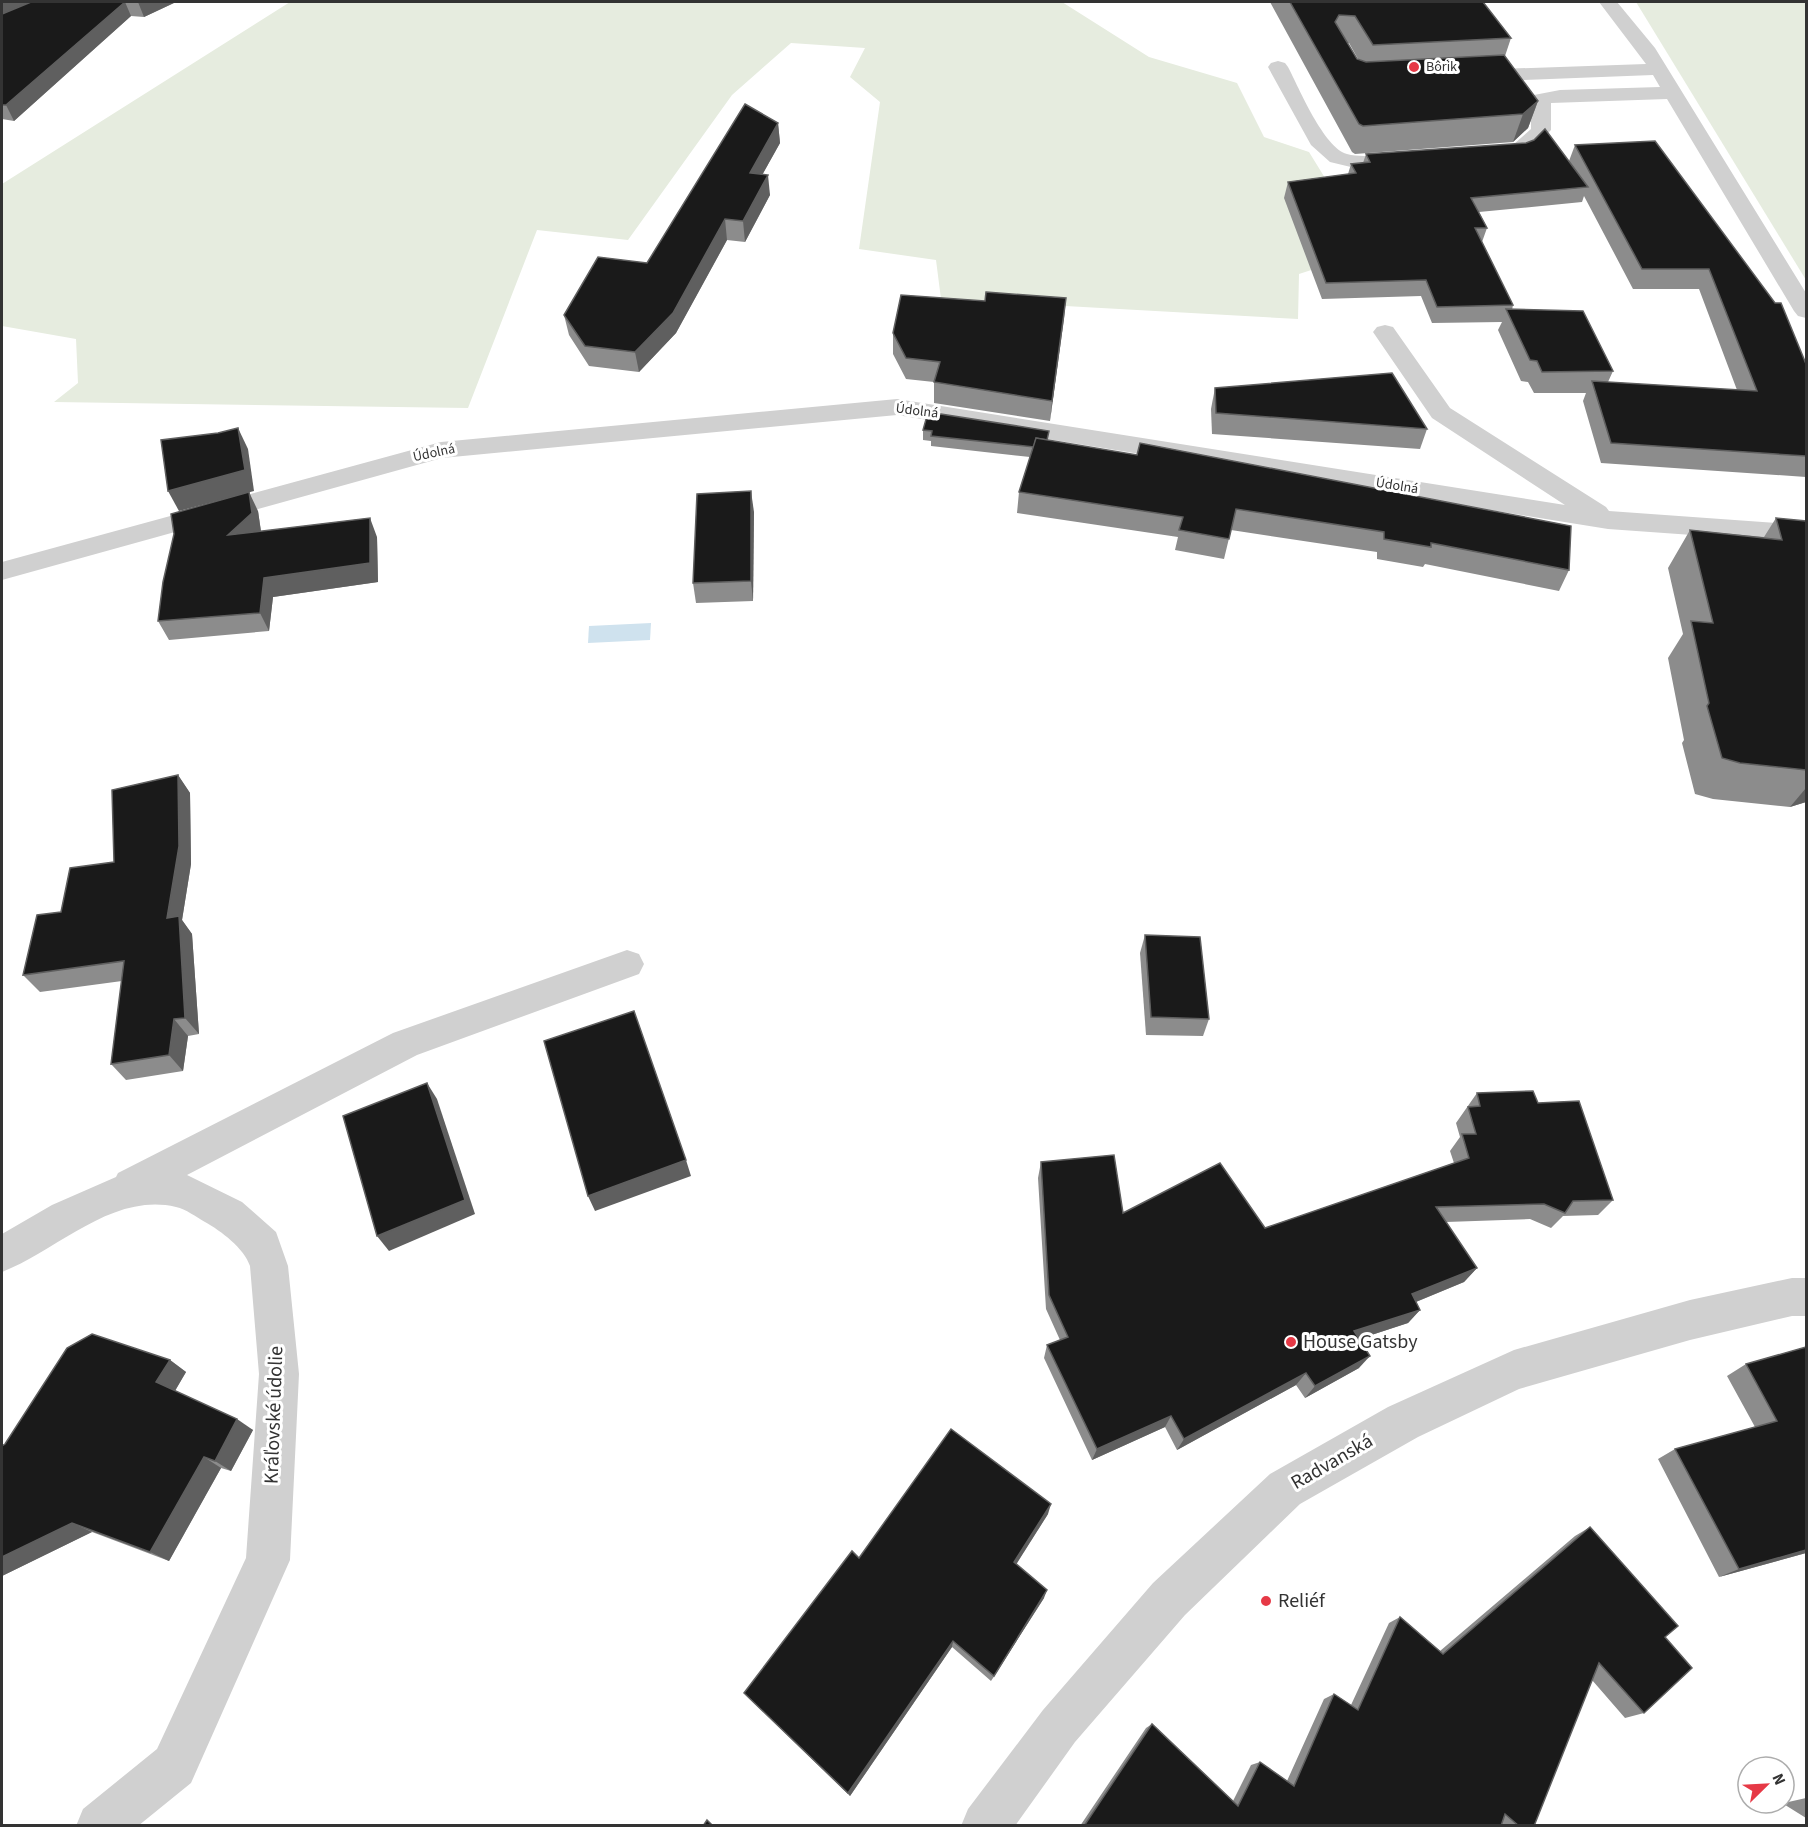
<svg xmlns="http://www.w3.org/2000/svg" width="1808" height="1827" font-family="'Source Sans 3',sans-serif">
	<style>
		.green { fill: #e6ecdf }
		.water { fill: #cfe2ee }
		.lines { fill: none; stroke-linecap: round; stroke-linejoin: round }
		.minor { fill: #d0d0d0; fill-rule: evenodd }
		.wall { fill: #8c8c8c; fill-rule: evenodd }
		.shaded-wall { fill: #5f5f5f }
		.building { fill: #1a1a1a; stroke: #5f5f5f; stroke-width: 1.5 }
		.poi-dot { fill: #e63946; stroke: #fff; stroke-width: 2 }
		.labels { text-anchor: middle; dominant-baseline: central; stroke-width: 6; stroke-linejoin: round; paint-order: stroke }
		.far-poi-label { font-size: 14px; fill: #333; stroke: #fff; text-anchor: start }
		.far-street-label { font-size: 14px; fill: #333; stroke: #fff }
		.near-poi-label { font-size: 20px; fill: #333; stroke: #fff; text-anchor: start }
		.near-street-label { font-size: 20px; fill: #333; stroke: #fff }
	</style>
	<rect width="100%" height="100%" fill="#fff"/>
	<g class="green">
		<polygon points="290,2 1062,2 1149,57 1237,83 1264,137 1309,152 1370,251 1299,274 1298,319 941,299 936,260 859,249 880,102 850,77 865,48 791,43 732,95 628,240 537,230 468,408 54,402 78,383 76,339 2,326 2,184"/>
		<polygon points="1636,2 1806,2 1806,280"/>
	</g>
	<polygon class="water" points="651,623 650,640 588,643 589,626"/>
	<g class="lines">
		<g class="minor">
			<polygon points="1599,2 1617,2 1655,48 1806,293 1806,318 1798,316 1794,311 1667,99 1551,103 1551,130 1527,154 1486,158 1479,156 1476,152 1479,148 1514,144 1531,129 1531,99 1534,95 1560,90 1660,87 1653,75 1471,82 1464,80 1461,76 1464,72 1471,70 1646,64"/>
			<path d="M1278 61 1285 63 1288 67C1299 88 1324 148 1347 154 1365 159 1389 153 1408 152L1415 154 1418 158 1415 162 1355 168 1330 162 1311 145 1268 67 1271 63Z"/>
			<polygon points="1385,325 1393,327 1450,408 1606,507 1609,511 1806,525 1806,543 1608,529 897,415 442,458 2,580 2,562 441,442 897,399 1565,505 1432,418 1373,332 1377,327"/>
			<path d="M627 950 639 954 644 964 639 974 417 1055 187 1175 242 1202 276 1232 288 1266 299 1374 290 1560 191 1783 138 1826H76L83 1809 157 1749 246 1558 259 1374 250 1266C244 1248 221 1231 205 1222 196 1217 186 1209 176 1207 112 1192 57 1251 2 1272V1234L52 1205 116 1177 118 1173 393 1033Z"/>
			<polygon points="1792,1278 1806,1278 1806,1316 1792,1316 1690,1340 1519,1389 1418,1437 1300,1504 1185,1615 1075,1742 1015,1826 961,1826 968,1809 1043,1710 1153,1583 1270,1474 1388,1407 1514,1350 1690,1300"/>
		</g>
	</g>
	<g class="wall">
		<polygon points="2,2 176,2 144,17 131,16 14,121 2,119"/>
		<path d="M1270 2H1483L1511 38 1505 56 1538 101 1528 128 1513 142 1355 154 1352 152ZM1347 43H1349L1358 59H1357Z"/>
		<polygon points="778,123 780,143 762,175 770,195 745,242 727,240 676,333 639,372 589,366 569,335 564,315 647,263"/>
		<path d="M1655 141 1806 364V477L1601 463 1583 401 1586 393H1534L1528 382 1521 381 1498 330 1502 322 1432 323 1421 296 1322 299 1284 198 1288 182 1348 174 1351 164 1363 163 1366 154 1569 161 1575 145ZM1584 196 1633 289H1699L1737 390 1608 382 1613 371 1512 310 1513 305 1482 242 1487 228 1479 212 1582 202Z"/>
		<polygon points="1066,298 1050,421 934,403 934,382 906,379 893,354 893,333 985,301"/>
		<polygon points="1215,388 1427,429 1420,449 1212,434 1211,409"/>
		<polygon points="923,430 1048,440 1569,570 1559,591 1425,564 1423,567 1377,559 1377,552 1231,530 1224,559 1175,550 1178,537 1017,513 1019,492 1030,457 931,446 931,441 923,440"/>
		<polygon points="258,511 261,531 377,537 378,582 273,597 269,631 169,640 158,621"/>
		<polygon points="754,512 753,601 696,603 693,583"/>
		<polygon points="1776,518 1806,521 1806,802 1790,807 1713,799 1695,794 1682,743 1684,740 1668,658 1683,634 1668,568 1690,530 1764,537"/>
		<polygon points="178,775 190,793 191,864 182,920 192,934 199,1034 188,1036 183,1071 126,1080 111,1064 122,981 40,992 23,975 61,912 114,862"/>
		<polygon points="1145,935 1209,1019 1203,1036 1146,1035 1140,953"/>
		<polygon points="1477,1093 1538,1103 1613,1200 1598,1215 1563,1216 1551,1228 1530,1219 1446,1222 1477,1268 1464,1282 1416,1302 1420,1310 1408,1323 1359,1339 1359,1368 1305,1398 1296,1385 1177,1450 1165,1427 1092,1460 1044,1358 1047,1345 1060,1340 1046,1309 1038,1178 1041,1162 1123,1213 1265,1228 1454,1163 1450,1151 1460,1137 1456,1123"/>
		<polygon points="1806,1347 1806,1553 1719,1577 1658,1459 1675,1449 1755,1427 1727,1376 1746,1364"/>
		<polygon points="170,1360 186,1372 175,1391 253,1430 231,1471 221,1468 169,1561 92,1532 2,1576 2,1446"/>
		<polygon points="1048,1514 1016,1564 1044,1598 991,1681 952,1647 850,1796 749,1698 744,1693 859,1558"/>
		<polygon points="1590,1527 1665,1637 1644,1713 1625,1718 1592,1680 1534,1826 1080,1826 1146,1728 1152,1724 1233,1801 1251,1765 1260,1762 1287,1781 1324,1699 1334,1694 1351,1705 1389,1623 1400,1617 1440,1651 1575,1536"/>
		<polygon points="1806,1798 1806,1818 1782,1803 1784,1803"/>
	</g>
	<g class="shaded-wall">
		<polygon points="2,2 32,2 2,15"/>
		<polygon points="125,2 131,16 14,121 6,105"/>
		<polygon points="138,2 176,2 144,17"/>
		<polygon points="1538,101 1528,128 1513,142 1523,114"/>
		<polygon points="778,123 780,143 752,193 750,173"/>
		<polygon points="768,175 770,195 745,242 743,221"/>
		<polygon points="725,219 727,240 676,333 639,372 635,352"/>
		<polygon points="1066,298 1064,319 1050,421 1052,401"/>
		<polygon points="238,428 248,449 254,491 179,511 168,491"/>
		<polygon points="751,491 754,512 753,601 751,581"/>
		<polygon points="249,492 258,511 261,532 228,535"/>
		<polygon points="370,518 377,537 378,582 273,597 269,631 260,613 264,578"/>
		<polygon points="178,775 190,793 191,864 182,920 192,934 199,1034 185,1018 167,918"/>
		<polygon points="1806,788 1806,802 1790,807"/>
		<polygon points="174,1019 188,1036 183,1071 169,1055"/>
		<polygon points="427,1083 437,1099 475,1214 389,1251 377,1236"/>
		<polygon points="686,1160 691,1176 595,1211 588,1196"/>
		<polygon points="1477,1268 1464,1282 1401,1308 1412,1294"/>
		<polygon points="1420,1310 1408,1323 1344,1344 1354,1331"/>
		<polygon points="1370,1356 1359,1368 1305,1398 1315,1386"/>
		<polygon points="170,1360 186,1372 173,1394 156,1382"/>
		<polygon points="1306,1373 1296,1385 1177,1450 1184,1439"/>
		<polygon points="1171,1416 1165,1427 1092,1460 1097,1449"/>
		<polygon points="237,1419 253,1430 231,1471 215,1461"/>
		<polygon points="204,1457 221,1468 169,1561 150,1552"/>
		<polygon points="1051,1504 1048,1514 1012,1571 1014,1562"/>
		<polygon points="72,1523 92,1532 2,1576 2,1557"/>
		<polygon points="1806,1550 1806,1553 1719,1577 1739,1569"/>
		<polygon points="1047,1590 1044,1598 991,1681 994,1676"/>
		<polygon points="953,1641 952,1647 850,1796 848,1793"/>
	</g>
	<g class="building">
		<polygon points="31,2 125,2 6,105 2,105 2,14"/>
		<polygon points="1290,2 1483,2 1511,38 1373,45 1355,16 1339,15 1335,22 1357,59 1366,62 1504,55 1538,101 1523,114 1363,126 1359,124"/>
		<polygon points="745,104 778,123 750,173 768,175 743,221 725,219 673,313 635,352 585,346 564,315 598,257 647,263"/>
		<polygon points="1545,129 1588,187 1471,198 1487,228 1475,228 1513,305 1437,307 1426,280 1326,283 1288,182 1356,173 1351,164 1370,162 1366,154 1526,143 1534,140"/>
		<polygon points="1655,141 1775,303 1781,303 1806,364 1806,456 1611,443 1592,381 1757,391 1709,269 1642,269 1575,145"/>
		<polygon points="986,292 1066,298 1052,401 934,382 940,362 906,358 893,333 901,295 985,301"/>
		<polygon points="1506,309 1583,311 1613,371 1542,372 1537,361 1530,360"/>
		<polygon points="1392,373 1427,429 1216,413 1215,388"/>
		<polygon points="928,412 1049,431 1047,440 1036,438 1034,447 931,436 932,431 923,430"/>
		<polygon points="238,428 245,470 168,491 161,440 218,433"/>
		<polygon points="1036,438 1137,455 1140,443 1571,526 1569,570 1431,543 1431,547 1384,539 1384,532 1236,509 1229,539 1179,530 1183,517 1019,492"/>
		<polygon points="751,491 751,581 693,583 697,494"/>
		<polygon points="249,492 252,513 228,535 370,518 370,563 264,578 260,613 158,621 163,582 174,534 171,514"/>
		<polygon points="1776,518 1806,521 1806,770 1740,763 1722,758 1707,706 1709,703 1691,621 1713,623 1690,530 1782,540"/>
		<polygon points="178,775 179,846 167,918 179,916 185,1018 174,1019 169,1055 111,1064 124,961 23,975 37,915 61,912 70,868 114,862 112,790"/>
		<polygon points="1145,935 1200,937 1209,1019 1151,1017"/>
		<polygon points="634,1011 686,1160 588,1196 544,1041"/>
		<polygon points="427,1083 465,1200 377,1236 343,1116"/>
		<polygon points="1533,1091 1538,1103 1579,1101 1613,1200 1573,1201 1565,1213 1544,1204 1436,1207 1477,1268 1412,1294 1420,1310 1354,1331 1370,1356 1315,1386 1306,1373 1184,1439 1171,1416 1097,1449 1047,1345 1068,1337 1049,1295 1041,1162 1114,1155 1123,1213 1220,1163 1265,1228 1469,1158 1462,1134 1476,1134 1468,1107 1480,1106 1477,1093"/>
		<polygon points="92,1334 170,1360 156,1382 237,1419 215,1461 204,1457 150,1552 72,1523 2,1557 2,1446 5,1444 67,1348"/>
		<polygon points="1806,1347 1806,1550 1739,1569 1675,1449 1777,1421 1746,1364"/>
		<polygon points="951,1429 1051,1504 1014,1562 1047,1590 994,1676 953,1641 848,1793 744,1693 852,1551 859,1558"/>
		<polygon points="1590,1527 1678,1626 1665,1637 1692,1668 1644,1713 1599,1663 1534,1826 1519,1826 1505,1814 1501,1826 1084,1826 1152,1724 1238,1806 1260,1762 1294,1786 1334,1694 1358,1710 1400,1617 1443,1654"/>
		<polygon points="707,1820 713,1826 703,1826"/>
	</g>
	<g class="poi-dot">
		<circle cx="1414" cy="67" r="6"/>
		<circle cx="1291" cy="1342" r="6"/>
		<circle cx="1266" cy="1601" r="6"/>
	</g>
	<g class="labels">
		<g class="far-poi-label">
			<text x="1426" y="67">Bôrik</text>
		</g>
		<g class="far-street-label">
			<text transform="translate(917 411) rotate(7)">Údolná</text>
			<text transform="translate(434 453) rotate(-12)">Údolná</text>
			<text transform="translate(1397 486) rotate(9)">Údolná</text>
		</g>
		<g class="near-poi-label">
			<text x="1303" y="1342">House Gatsby</text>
			<text x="1278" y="1601">Reliéf</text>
		</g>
		<g class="near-street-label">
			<text transform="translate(274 1415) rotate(-88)">Kráľovské údolie</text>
			<text transform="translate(1332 1462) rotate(-30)">Radvanská</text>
		</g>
	</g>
	<rect width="1808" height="1827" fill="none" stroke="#333333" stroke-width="6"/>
	<g transform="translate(1766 1785) rotate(66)"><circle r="28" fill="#ffffff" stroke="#adadad" stroke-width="1.5"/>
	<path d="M0-4.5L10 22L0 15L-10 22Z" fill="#e63946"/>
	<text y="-9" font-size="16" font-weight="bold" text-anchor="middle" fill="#333333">N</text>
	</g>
</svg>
